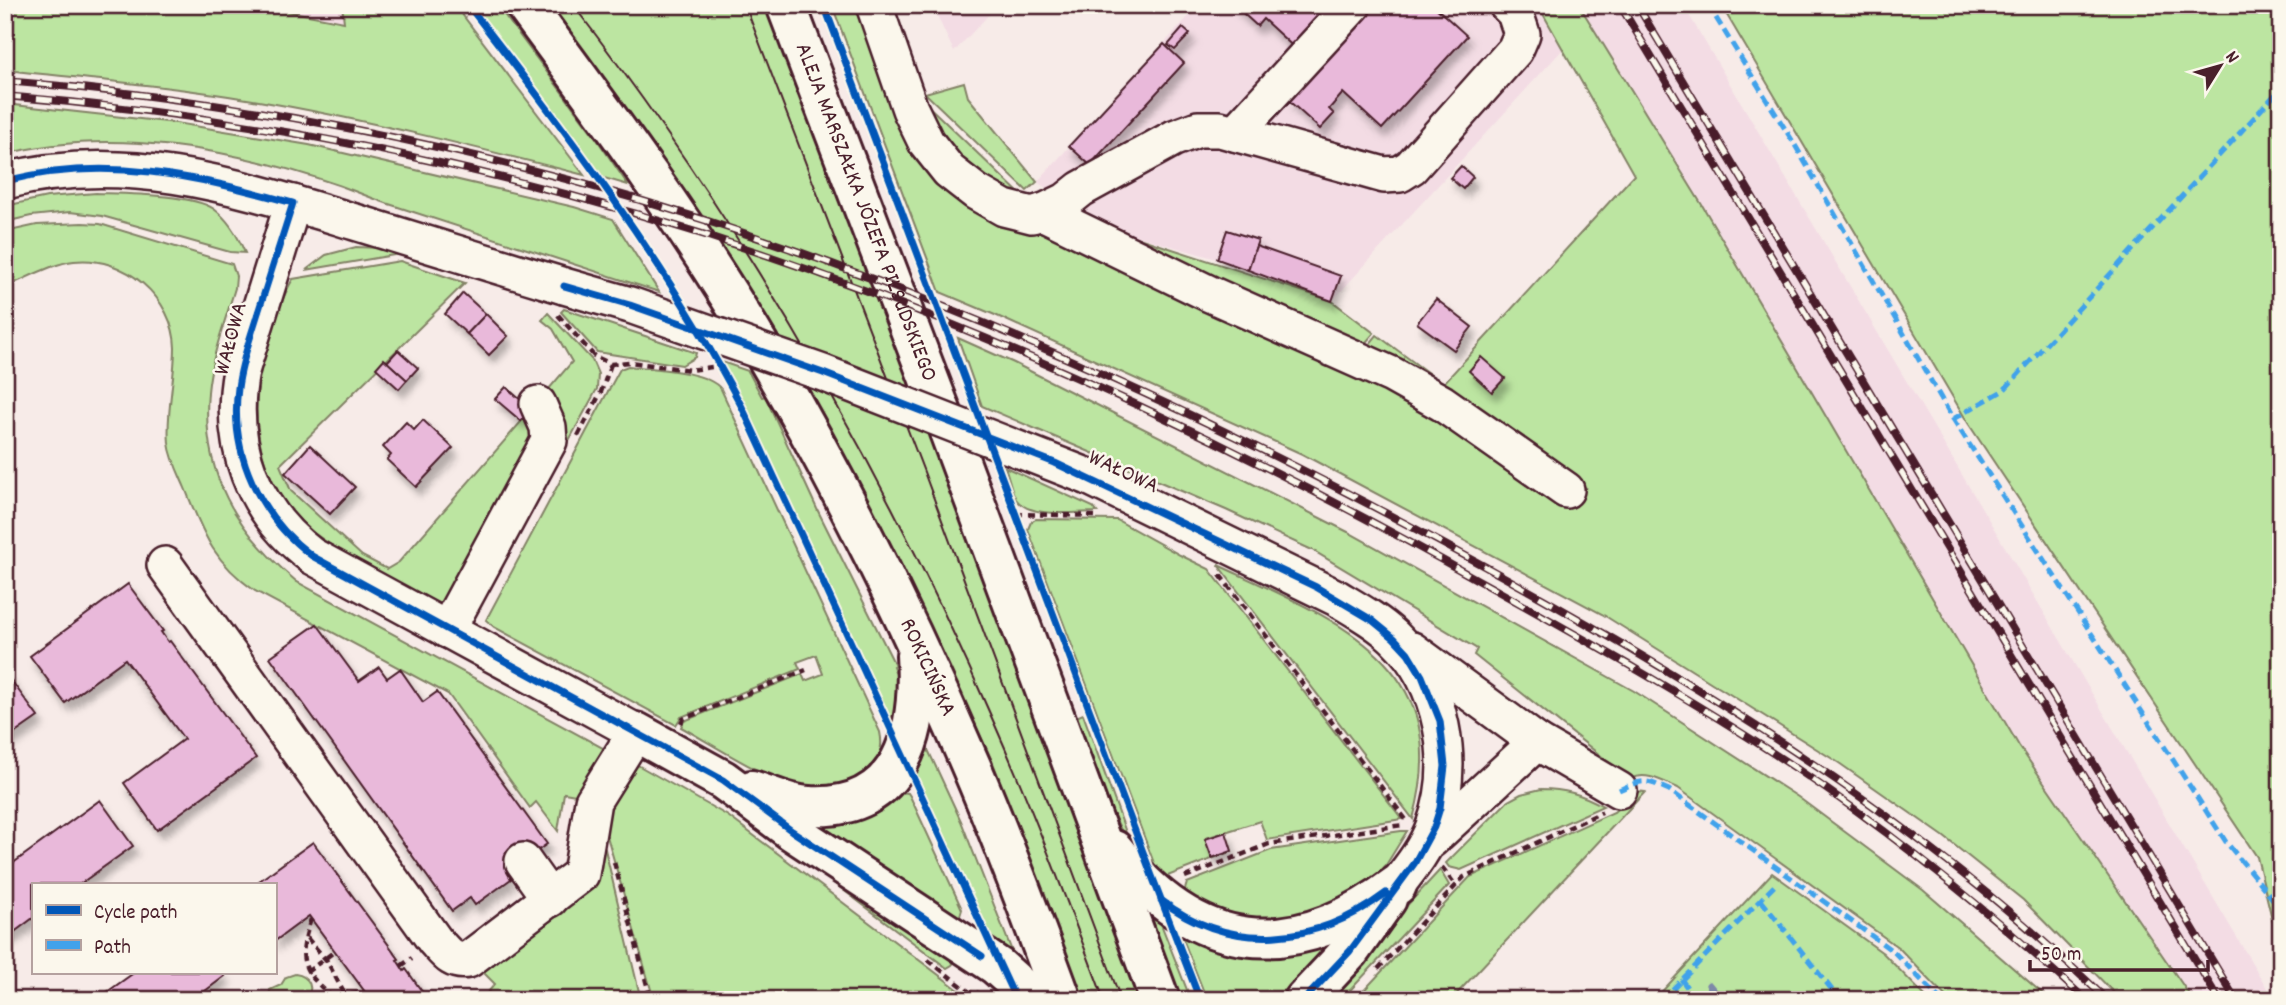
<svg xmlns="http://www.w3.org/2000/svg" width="2286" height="1005" font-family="Dekko,sans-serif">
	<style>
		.built { fill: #f3dce4 }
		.green { fill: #bce5a1; stroke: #838266; stroke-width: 2 }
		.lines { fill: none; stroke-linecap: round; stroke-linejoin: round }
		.stream { stroke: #7e89a8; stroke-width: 7 }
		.building { fill: #e9b9da; stroke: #4a1f2b; stroke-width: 2; filter: url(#shadow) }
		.minor-casing { stroke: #4a1f2b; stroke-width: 40 }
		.major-casing { stroke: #4a1f2b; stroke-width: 44 }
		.path { stroke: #4a1f2b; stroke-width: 4.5; stroke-dasharray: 7 5; stroke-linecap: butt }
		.minor { stroke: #fbf7ec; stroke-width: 35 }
		.major { stroke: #fbf7ec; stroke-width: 38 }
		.tram { stroke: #4a1f2b; stroke-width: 2 }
		.rail-casing { stroke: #4a1f2b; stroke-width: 8 }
		.rail { stroke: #fbf7ec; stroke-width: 5; stroke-dasharray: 16; stroke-linecap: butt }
		.minor-bridge-casing { stroke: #4a1f2b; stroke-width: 40; stroke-linecap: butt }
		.minor-bridge { stroke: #fbf7ec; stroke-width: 35 }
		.quiet { stroke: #40a2eb; stroke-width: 5; stroke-dasharray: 10 5; stroke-linecap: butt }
		.cycleway-casing { stroke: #fbf7ec; stroke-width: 11 }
		.cycleway { stroke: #0057b8; stroke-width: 7 }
		.labels { text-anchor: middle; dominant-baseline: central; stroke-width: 5; stroke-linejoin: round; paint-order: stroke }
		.street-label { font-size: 23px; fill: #4a1f2b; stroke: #fbf7ec }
	</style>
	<defs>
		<filter id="shadow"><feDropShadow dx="4.5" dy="8" stdDeviation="3.5" flood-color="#0004"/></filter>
	</defs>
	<rect width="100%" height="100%" fill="#f7ebe8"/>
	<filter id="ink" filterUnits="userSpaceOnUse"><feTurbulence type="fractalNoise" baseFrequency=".0143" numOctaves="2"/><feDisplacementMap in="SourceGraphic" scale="14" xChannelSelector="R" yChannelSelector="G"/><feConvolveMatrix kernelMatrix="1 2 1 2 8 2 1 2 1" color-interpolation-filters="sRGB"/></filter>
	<g filter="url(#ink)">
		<g class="built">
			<polygon points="257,5 342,5 345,22"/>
			<polygon points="932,5 998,5 954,52"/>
			<polygon points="1199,5 1538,5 1564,48 1332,301 1217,259 1108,228 1037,182"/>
			<polygon points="1579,5 1683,5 2274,1000 2192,1000 2019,746 1702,205"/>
		</g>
		<g class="green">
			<path d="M5 5H257L344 22 342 5H455L584 175C474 147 364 119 253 100 171 86 88 79 5 70Z"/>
			<polygon points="473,5 497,5 596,138 628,185 604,178"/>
			<polygon points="549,5 765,5 832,173 1140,1000 1084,1000 993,763 924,613 850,469 650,145"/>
			<polygon points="832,5 865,5 902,116 1039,226 1332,353 1568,497 1586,488 1359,357 1377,335 1443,384 1634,175 1538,5 1579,5 1702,205 2019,746 2193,1000 2121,1000 2023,900 1943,836 1839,763 1602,614 1302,454 995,315 940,292"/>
			<polygon points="1721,5 2281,5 2281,956 2257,857 1968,423"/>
			<polygon points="964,82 968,97 1037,182 1027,191 925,93"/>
			<polygon points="919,97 1022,196 1010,195 957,160"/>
			<path d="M5 104 176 123 309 145 574 207 613 219 659 292C571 263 483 235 395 206 375 200 356 191 335 184 234 149 111 127 5 154Z"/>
			<path d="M96 193C124 194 192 194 214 209 229 220 238 236 245 253L230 252 102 216 70 212 31 216 5 222V206L47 197Z"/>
			<polygon points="1076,208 1111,229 1332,301 1374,333 1355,355 1073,210"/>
			<path d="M82 223 100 224 232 264 236 276 235 288C225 322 211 357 208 392 201 474 236 531 297 582L603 748V754L581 796 564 793 558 831 536 802 530 808 448 694 255 591C212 560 204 535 185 488 179 474 171 459 169 443 166 412 175 379 175 348 174 298 124 255 74 261 54 263 25 279 5 287V232L37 225Z"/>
			<polygon points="356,247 380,248 400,254 306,270 326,255"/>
			<path d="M400 261 465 283 280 465 291 491 362 556 387 569 399 562 533 408 541 423 445 608C406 587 365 567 328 543 263 502 244 425 265 354 273 329 279 302 293 279Z"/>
			<polygon points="564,309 696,353 695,357 682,365 597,352 561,312"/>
			<polygon points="548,313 592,360 598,374 597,389 469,624 555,442 542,397 572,362 553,329 542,320"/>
			<path d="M958 338 1014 363 1348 532 1634 691 1798 797 1923 890 2050 1000H1949L1899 948 1678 788C1662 781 1646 771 1630 779L1474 655 1477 649 1312 550 1226 510 982 406Z"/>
			<polygon points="722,362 748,371 762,397 765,396 817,509 895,665 893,666 900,685 898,737 746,406"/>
			<path d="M628 366C651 369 706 370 721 389L880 732C884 751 878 769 860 777 845 784 830 791 813 790 777 787 714 745 681 727L684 721 802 674 805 681 823 674 816 655 797 662 800 669 681 717 676 725 494 627 486 620 606 395 620 369Z"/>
			<path d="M1005 467 1093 507 1097 512C1075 512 1030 519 1016 499 1011 490 1009 477 1005 467Z"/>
			<polygon points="1036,519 1117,520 1180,555 1209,569 1402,819 1267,840 1260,821 1206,838 1212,858 1232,851 1160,879 1028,529 1031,522"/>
			<path d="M1218 565C1334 619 1457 662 1413 819Z"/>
			<polygon points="1083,714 1136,860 1112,812 1076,717"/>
			<polygon points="923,739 961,821 1017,964 998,951 911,765"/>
			<polygon points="634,763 728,816 972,1000 654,1000 607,836 600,829 601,812"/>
			<path d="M1541 789C1564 789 1582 794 1603 806L1461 870 1449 867 1446 863 1508 801 1521 794Z"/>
			<polygon points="1637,791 1645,792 1451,1000 1355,1000 1470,877 1614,812"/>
			<polygon points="901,792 908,793 910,796 962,909 959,919 799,824"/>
			<polygon points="1401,831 1407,831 1386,865 1368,884 1302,918 1239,921 1182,899 1187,883 1271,850"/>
			<polygon points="600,841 605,849 641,1000 481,1000 495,984 478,967"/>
			<polygon points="786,847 961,953 952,965 947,968"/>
			<polygon points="1440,870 1449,885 1341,1000 1319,1000"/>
			<polygon points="1772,873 1883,953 1929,1000 1654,1000"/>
			<polygon points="1130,893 1159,919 1191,1000 1170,1000"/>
			<polygon points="1355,928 1289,1000 1207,1000 1179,929"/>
			<path d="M295 974C310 976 315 989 305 1000H269L270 990 281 985 286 977Z"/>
		</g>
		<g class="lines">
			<polyline class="stream" points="1709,985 1721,1000"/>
		</g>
		<g class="building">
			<polygon points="1234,5 1339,5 1298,51 1263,19 1257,26"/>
			<polygon points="1376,5 1433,5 1467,36 1382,129 1343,93 1329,109 1334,114 1320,129 1289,101"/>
			<polygon points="1183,28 1190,34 1175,50 1168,45"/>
			<polygon points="1164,44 1184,63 1090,165 1069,146"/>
			<polygon points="1461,166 1473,177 1463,189 1450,178"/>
			<polygon points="1227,230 1258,240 1248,270 1217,259"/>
			<polygon points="1256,246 1341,276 1332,301 1248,270"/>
			<polygon points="463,293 486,314 467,334 445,314"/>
			<polygon points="1436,299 1472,327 1454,350 1417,323"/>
			<polygon points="486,314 508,336 489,355 467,334"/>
			<polygon points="398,350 418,368 407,380 387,362"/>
			<polygon points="1481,357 1505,378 1492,392 1469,371"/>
			<polygon points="384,359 407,380 399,389 376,368"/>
			<polygon points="506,387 531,409 521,421 495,399"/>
			<polygon points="423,420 453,448 416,487 387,460 391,455 383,447 406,422 414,430"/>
			<polygon points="310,445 355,487 330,514 285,473"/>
			<polygon points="128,584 163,631 161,632 168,642 170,641 256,758 157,830 124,783 184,739 125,659 65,703 30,656"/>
			<polygon points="317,624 359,681 379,667 387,678 400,669 423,702 437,692 547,844 507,872 511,879 475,905 470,898 452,911 270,657"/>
			<polygon points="5,672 38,717 5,740"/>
			<polygon points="100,800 133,846 80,884 33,884 33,918 5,939 5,869"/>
			<polygon points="1226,832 1232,851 1212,858 1205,839"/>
			<polygon points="313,842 399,959 397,960 404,971 406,969 428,1000 362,1000 368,996 309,916 275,941 275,884 255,884"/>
			<polygon points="135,972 222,972 225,976 193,1000 96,1000"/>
		</g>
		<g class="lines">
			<defs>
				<g id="minor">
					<polyline points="874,5 910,109 926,142 949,171 976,192 1004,208 1032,215 1045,211 1066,201 1081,189 1174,138 1198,129 1220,129 1384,175 1400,174 1411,167 1515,50 1522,34 1515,13 1507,5"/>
					<polyline points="1235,133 1353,5"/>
					<path d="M5 181C127 150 239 187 355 222 424 243 494 265 564 286"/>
					<polyline points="1042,212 1210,294 1392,375 1442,403 1566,490"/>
					<path d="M1089 477 1337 598C1357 610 1377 621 1394 637 1443 684 1457 764 1434 826 1426 848 1412 866 1397 885"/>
					<path d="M165 565 435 941C446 953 452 963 468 960L581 874 593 801 636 732 312 556C253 512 227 444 241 371L293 203"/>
					<polyline points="447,630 549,441 548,427 538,404"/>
					<polyline points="1412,650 1537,742 1619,790"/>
					<polyline points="1431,840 1537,742"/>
					<polyline points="523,861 550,899"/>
				</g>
				<g id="major">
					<path id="s1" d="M525 5C609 118 693 232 764 353 842 486 910 624 971 766 1004 843 1033 921 1062 1000"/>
					<path id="s2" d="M786 5 945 421 1160 1000"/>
					<polyline points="636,732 723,780 792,831 997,966 1035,1000"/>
					<path d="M752 790C771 796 790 805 809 806 903 812 921 730 916 655"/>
					<path d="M1114 850C1196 954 1291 965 1397 885"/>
					<polyline points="1304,1000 1350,951 1387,899"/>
				</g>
			</defs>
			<use href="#minor" class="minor-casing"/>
			<use href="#major" class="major-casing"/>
			<g class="path">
				<polyline points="558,315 594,356 611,364 629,362 690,370 712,367"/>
				<polyline points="578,436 601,392 611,364"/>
				<polyline points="1016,514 1099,516"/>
				<polyline points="1220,575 1407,821"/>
				<polyline points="681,723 683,719 806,670"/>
				<polyline points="614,862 651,1000"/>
				<polyline points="1442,867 1456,886"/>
				<polyline points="1185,877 1269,844 1403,825"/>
				<path d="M311 919C297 961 301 969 332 997L365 992"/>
				<polyline points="307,938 327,961 345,995"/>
				<polyline points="928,960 976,997 980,990"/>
				<polyline points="401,966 412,958"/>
				<polyline points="1378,969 1464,877 1602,812"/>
				<polyline points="307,972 335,951"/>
			</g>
			<use href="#minor" class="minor"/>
			<use href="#major" class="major"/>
			<g class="tram">
				<path d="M573 5C743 225 884 470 995 725 1035 815 1069 907 1104 1000"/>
				<polyline points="745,5 924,472 1121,1000"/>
			</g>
			<defs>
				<g id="rail">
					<polyline points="1620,5 2219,1000"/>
					<polyline points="1637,5 2236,1000"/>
					<path d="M5 81C300 104 594 173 870 278 1082 358 1286 457 1484 566 1708 689 1922 821 2107 1000"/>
					<path d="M5 96C300 120 595 188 872 293 1080 372 1284 471 1478 580 1586 640 1694 700 1797 769 1900 838 1994 916 2086 1000"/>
				</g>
			</defs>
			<use href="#rail" class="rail-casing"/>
			<use href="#rail" class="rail"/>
			<defs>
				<polyline id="minor-bridge" points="564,286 630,305 823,373 1089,477"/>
			</defs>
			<use href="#minor-bridge" class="minor-bridge-casing"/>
			<use href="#minor-bridge" class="minor-bridge"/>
			<g class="quiet">
				<polyline points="1708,5 1795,145 1953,419 2226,842 2281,909"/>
				<polyline points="1953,419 2004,390 2281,88"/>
				<path d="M1619 790C1643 779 1645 779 1669 790L1894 952 1941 1000"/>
				<polyline points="1761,900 1840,1000"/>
				<polyline points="1681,979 1696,1000"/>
				<polyline points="1662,1000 1776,884"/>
			</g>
			<defs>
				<g id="cycleway">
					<path d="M468 5C568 133 666 263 742 407L1016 1000"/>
					<polyline points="824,5 1152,876 1200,1000"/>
					<path d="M5 181C107 155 195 176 293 203 281 240 269 278 257 316 250 339 241 363 238 388 229 454 260 517 312 556L723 780 792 831 982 956"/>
					<polyline points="564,286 630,305 823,373 1055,463 1316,587 1372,620 1394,638 1408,653 1422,676 1440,721 1445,766 1440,808 1434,827 1414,864 1350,951 1304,1000"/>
					<path d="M1161 900C1231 954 1317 945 1386 893"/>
				</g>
			</defs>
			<use href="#cycleway" class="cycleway-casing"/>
			<use href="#cycleway" class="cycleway"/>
		</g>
	</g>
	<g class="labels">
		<g class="street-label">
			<text stroke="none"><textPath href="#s2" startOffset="222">ALEJA MARSZAŁKA JÓZEFA PIŁSUDSKIEGO</textPath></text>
			<text transform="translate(232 339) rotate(-75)">WAŁOWA</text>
			<text transform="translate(1123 473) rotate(25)">WAŁOWA</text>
			<text stroke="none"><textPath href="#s1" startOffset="777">ROKICIŃSKA</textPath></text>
		</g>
	</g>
	<rect width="2286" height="1005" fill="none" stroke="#fbf7ec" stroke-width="28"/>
	<rect x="14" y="14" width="2258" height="977" fill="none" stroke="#4a1f2b" stroke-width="2.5" filter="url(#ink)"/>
	<rect x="32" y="883" width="245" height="91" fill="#fbf7ec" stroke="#b4a19f" stroke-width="2"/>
	<rect x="46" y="905" width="35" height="10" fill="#0057b8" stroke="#b4a19f" stroke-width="2"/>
	<text x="94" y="918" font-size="21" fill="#4a1f2b">Cycle path</text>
	<rect x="46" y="940" width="35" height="10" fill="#40a2eb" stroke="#b4a19f" stroke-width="2"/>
	<text x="94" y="953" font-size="21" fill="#4a1f2b">Path</text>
	<g transform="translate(2220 66) rotate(53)" stroke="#fbf7ec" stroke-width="5" paint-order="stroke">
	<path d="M0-5L12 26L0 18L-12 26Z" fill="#4a1f2b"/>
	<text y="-10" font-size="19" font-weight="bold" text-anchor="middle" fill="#4a1f2b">N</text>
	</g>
	<path d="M2030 960v10h178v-10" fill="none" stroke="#4a1f2b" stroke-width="3.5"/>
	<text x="2041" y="960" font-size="21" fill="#4a1f2b" stroke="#fbf7ec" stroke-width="5" paint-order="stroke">50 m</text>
</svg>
